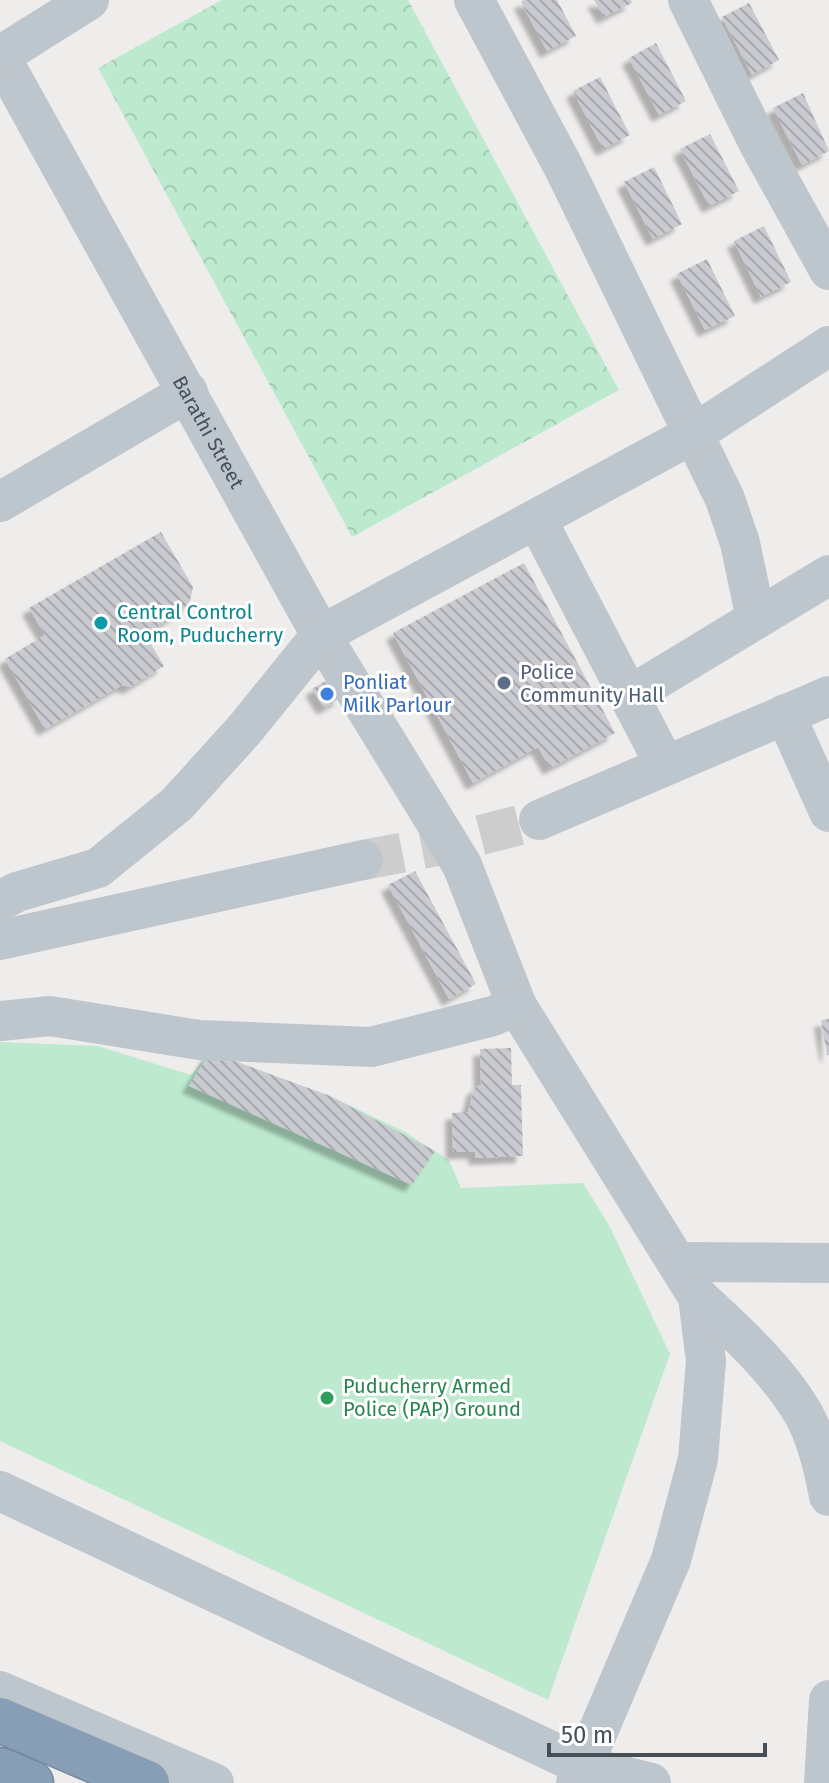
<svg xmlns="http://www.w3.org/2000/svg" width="829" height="1783" font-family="'Fira Sans',sans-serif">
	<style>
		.forest { fill: url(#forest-crowns) }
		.garden { fill: #bdeacf }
		.building { fill: url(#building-back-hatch); filter: url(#shadow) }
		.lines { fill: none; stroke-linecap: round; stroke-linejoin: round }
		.minor-tunnel { stroke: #cdcdce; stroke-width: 40; stroke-dasharray: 40 20; stroke-linecap: butt }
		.highway-casing { stroke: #7389a3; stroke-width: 47 }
		.minor { stroke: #bec6cd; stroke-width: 40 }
		.highway { stroke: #889eb7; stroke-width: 44 }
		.culture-dot { fill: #0f9aa8; stroke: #fff; stroke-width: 3 }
		.service-dot { fill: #5c6f8a; stroke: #fff; stroke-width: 3 }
		.shop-dot { fill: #3f7fe0; stroke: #fff; stroke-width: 3 }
		.leisure-dot { fill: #2e9e5b; stroke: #fff; stroke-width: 3 }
		.labels { text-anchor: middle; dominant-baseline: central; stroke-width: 6; stroke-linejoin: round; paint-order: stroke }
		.street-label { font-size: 20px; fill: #464f58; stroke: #fff }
		.culture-label { font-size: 20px; fill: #0d838f; stroke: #fff; text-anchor: start }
		.service-label { font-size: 20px; fill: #4e5e75; stroke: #fff; text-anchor: start }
		.shop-label { font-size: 20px; fill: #366cbe; stroke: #fff; text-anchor: start }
		.leisure-label { font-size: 20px; fill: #27864d; stroke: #fff; text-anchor: start }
	</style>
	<defs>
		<pattern id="forest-crowns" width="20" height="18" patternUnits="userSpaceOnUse" patternTransform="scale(2)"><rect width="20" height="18" fill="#bdeacf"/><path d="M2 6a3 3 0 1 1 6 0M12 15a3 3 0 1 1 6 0" fill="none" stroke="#a4cab4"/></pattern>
		<pattern id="building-back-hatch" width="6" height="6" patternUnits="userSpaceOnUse" patternTransform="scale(2)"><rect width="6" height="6" fill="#cacbd1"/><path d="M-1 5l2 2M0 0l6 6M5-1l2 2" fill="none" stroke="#a6a7ac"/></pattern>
		<filter id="shadow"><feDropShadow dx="-7" dy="7" stdDeviation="2" flood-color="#0004"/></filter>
	</defs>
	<rect width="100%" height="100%" fill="#efecec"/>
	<polygon class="forest" points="222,0 408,0 619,390 352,537 98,68"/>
	<polygon class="garden" points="0,1042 98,1046 191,1075 210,1052 330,1096 403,1131 449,1160 461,1188 583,1183 609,1225 670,1354 548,1700 0,1441"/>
	<g class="building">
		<polygon points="524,0 557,0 576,36 547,51 521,2"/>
		<polygon points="594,0 631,0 632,3 604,17"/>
		<polygon points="749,3 779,60 752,75 722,17"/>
		<polygon points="656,43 686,101 659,115 629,58"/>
		<polygon points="600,77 630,135 603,149 573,91"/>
		<polygon points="803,93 829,151 802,165 773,108"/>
		<polygon points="710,134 739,191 709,206 680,149"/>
		<polygon points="654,167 682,224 653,239 624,182"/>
		<polygon points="764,226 791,282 761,297 734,241"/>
		<polygon points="707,259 735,316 705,330 677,274"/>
		<polygon points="161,532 193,587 190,601 182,611 145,634 164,666 130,687 122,685 45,729 5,659 45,635 29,608"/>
		<polygon points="524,563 615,733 550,768 538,747 473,783 393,633"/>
		<polygon points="329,679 341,698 324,708 312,689"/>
		<polygon points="415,871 476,984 449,999 388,885"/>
		<polygon points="829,1019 829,1055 827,1055 821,1020"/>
		<polygon points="511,1048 512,1085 521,1085 523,1156 476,1158 475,1152 453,1152 452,1113 468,1112 474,1088 481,1085 480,1049"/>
		<polygon points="210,1052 330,1096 435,1151 412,1185 189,1086"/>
	</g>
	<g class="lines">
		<polyline class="minor-tunnel" points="363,860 442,845 539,820"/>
		<defs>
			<g id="highway">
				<polyline points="0,1720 147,1783"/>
				<polyline points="0,1770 31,1783"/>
			</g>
		</defs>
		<use href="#highway" class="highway-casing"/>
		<g class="minor">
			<polyline points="474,0 564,168 725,499 740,543 756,619"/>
			<polyline points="688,0 758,142 829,270"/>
			<path id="s1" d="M0 56 321 635 462 865 517 1006 698 1297 706 1361 698 1459 671 1560 576 1783"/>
			<polyline points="0,56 89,0"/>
			<polyline points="0,502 188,392"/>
			<polyline points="537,520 664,763"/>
			<polyline points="629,696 829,575"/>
			<polyline points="785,714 829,812"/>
			<polyline points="539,820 829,696"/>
			<polyline points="0,901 17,892 98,868 177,804 245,729 321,635 695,433 829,346"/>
			<polyline points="0,940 363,860"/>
			<polyline points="0,1021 50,1016 199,1040 371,1047 493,1016 517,1006"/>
			<polyline points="679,1262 829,1263"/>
			<path d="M698 1297C735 1331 777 1369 803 1413 817 1438 824 1469 829 1496"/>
			<polyline points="0,1491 583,1766 651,1783"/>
			<polyline points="0,1691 214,1783"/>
			<polyline points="824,1783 829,1700"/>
		</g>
		<use href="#highway" class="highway"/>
	</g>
	<circle class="culture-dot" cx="101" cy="623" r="8"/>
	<circle class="service-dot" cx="504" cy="683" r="8"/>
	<circle class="shop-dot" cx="327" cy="694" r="8"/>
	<circle class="leisure-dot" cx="327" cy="1398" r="8"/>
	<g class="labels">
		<g class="street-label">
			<text stroke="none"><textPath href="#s1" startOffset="430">Barathi Street</textPath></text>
		</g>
		<g class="culture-label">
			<text x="117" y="612">Central Control<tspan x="117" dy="23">Room, Puducherry</tspan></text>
		</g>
		<g class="service-label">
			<text x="520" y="672">Police<tspan x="520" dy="23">Community Hall</tspan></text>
		</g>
		<g class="shop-label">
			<text x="343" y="682">Ponliat<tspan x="343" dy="23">Milk Parlour</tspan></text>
		</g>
		<g class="leisure-label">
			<text x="343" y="1386">Puducherry Armed<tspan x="343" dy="23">Police (PAP) Ground</tspan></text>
		</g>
	</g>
	<path d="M549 1743v12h216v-12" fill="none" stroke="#464f58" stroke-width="4"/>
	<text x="561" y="1743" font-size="24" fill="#464f58" stroke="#ffffff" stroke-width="6" paint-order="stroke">50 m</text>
</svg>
